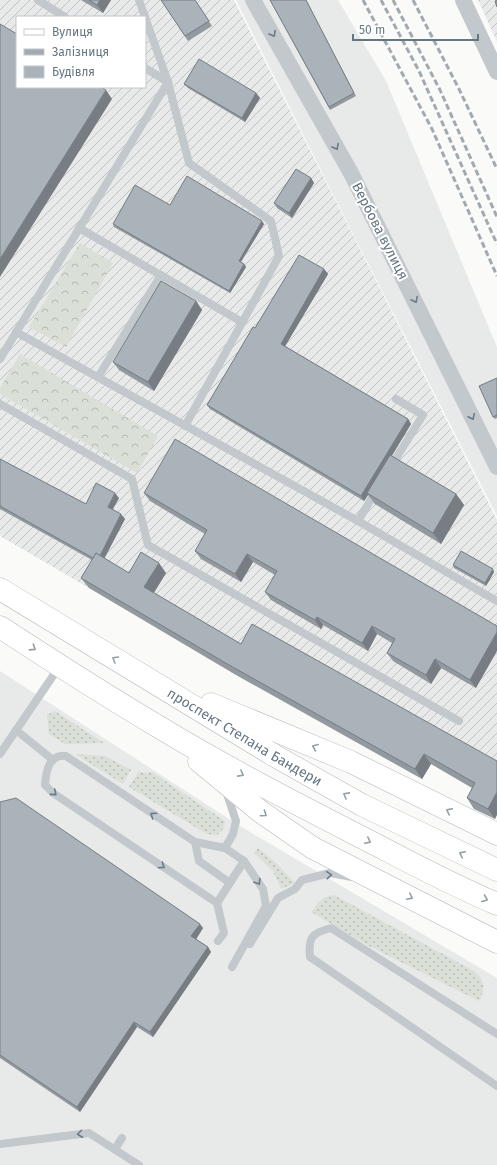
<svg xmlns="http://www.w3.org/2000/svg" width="497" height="1165" font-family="'Fira Sans',sans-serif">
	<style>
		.built { fill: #e8e9e9 }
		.industrial { fill: url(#industrial-furrows); fill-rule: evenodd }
		.grass { fill: url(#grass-dots) }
		.forest { fill: url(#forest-crowns) }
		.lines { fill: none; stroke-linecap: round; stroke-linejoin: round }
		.primary-casing { stroke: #b5babe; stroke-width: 23 }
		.service { stroke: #c3c8cc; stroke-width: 8 }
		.minor { stroke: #c3c8cc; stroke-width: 16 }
		.primary { stroke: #fff; stroke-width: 22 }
		.rail { stroke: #a2aab0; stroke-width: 3; stroke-dasharray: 6 3; stroke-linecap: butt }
		.wall { fill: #929a9f }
		.shaded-wall { fill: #777d82 }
		.building { fill: #aab3b9; stroke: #777d82 }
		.oneway { stroke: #6a7a87 }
		.oneway2 { stroke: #939fa8 }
		.labels { text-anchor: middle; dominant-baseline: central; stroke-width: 4; stroke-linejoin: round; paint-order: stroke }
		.street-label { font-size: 14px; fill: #657683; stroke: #fff }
	</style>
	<defs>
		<pattern id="industrial-furrows" width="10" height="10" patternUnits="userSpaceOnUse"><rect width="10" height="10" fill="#e8e9e9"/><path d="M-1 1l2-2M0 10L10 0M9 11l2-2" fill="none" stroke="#c0c1c2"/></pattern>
		<pattern id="grass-dots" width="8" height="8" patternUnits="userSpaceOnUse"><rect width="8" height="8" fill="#dadfd7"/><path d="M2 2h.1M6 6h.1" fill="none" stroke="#b4b9b4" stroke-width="1.8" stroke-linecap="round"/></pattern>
		<pattern id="forest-crowns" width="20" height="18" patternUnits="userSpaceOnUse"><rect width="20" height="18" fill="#dadfd7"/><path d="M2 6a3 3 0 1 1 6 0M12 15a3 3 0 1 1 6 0" fill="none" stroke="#b4b9b4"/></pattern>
	</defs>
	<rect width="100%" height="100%" fill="#fafaf8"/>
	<g class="built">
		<polygon points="236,0 338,0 386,81 497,347 497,516 350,228"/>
		<polygon points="0,671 240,826 497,978 497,1165 0,1165"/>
	</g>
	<g class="industrial">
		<path d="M0 0H234L497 520V767L248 654 136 583 89 588 0 536ZM17 17H145V87H17Z"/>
		<polygon points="478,0 497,0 497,42"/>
	</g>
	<g class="grass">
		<polygon points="55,711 104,743 65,744 49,734 47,715"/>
		<polygon points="75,754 105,756 131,770 123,784"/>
		<polygon points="139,771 143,773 152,772 225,821 224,828 217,835 207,834 129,787"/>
		<polygon points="258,848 276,863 295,883 281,889 273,871 254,853"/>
		<path d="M334 895 474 971C485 981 486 988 479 1001L369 946 311 912C319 902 321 897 334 895Z"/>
	</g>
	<g class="forest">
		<polygon points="80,243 113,263 66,347 29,327"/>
		<polygon points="20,354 158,436 137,473 0,394 0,388"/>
	</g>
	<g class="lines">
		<defs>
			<g id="primary">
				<path id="s1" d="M0 589 275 756 362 805 497 870"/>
				<path d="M0 627C52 661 105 695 159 727 225 767 293 802 361 837 406 860 450 884 497 904"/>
				<polyline points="211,704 351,762 497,834"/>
				<polyline points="199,761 261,812 313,848 497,942"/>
			</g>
		</defs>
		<use href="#primary" class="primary-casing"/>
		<g class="service">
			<polyline points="38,0 65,17"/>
			<polyline points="139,0 145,17"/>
			<polyline points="145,17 168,82 189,163 271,221 279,256 185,426"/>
			<polyline points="145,68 168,82"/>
			<polyline points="79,228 242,322"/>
			<polyline points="16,332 358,521 497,601"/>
			<polyline points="0,359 168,82"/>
			<polyline points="98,377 161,275"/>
			<polyline points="0,404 132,479 148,545 459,721"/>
			<polyline points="390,468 423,415 396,399"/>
			<polyline points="358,521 376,491"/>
			<polyline points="16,730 53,760"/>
			<polyline points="0,754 59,667"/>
			<polyline points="195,842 199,861 230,883"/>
			<polyline points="225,848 233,834 236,821 226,791"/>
			<polyline points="217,903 244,861"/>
			<path d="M218 941 224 933 217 903 53 793 45 785C46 771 49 754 66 756L195 842 225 848 244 861 263 889 266 906 232 967"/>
			<polyline points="250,944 278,898 295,889 302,880 330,873 352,877"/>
			<path d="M497 1034 331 928C312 933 308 937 310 957L497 1086"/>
			<polyline points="0,1144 89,1133 139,1165"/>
			<polyline points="115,1149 122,1138"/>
		</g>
		<g class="minor">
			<polyline points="253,0 351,173 497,467"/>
			<polyline points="463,0 497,72"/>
		</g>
		<use href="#primary" class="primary"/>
		<g class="rail">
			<polyline points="363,0 432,129 497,276"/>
			<polyline points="381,0 419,71 497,244"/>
			<polyline points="393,0 440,90 497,217"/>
			<polyline points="413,0 459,89 497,169"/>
		</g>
	</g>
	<g class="wall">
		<polygon points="81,0 111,0 103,13"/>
		<polygon points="161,0 195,0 212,26 188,41"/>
		<polygon points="270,0 306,0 356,96 330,110"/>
		<polygon points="184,84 256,93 260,98 245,122 188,88"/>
		<polygon points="311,178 314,183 292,218 277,208 274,203"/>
		<polygon points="170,205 264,224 241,262 244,264 246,267 230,293 114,227 113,224"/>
		<polygon points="324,269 328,274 285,346 408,419 411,424 392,456 456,494 464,505 441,544 375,504 368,495 364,501 210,409 207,405 255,328"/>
		<polygon points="196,301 202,310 154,391 119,370 113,362"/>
		<polygon points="497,378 497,418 495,419 493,417"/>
		<polygon points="0,459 86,504 119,498 113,509 125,519 104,558 129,573 166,573 154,593 241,644 497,761 495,819 474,809 467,798 472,788 431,764 422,779 236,675 89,588 81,578 92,560 0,509"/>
		<polygon points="144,493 497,626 476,688 441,668 431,684 393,661 387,653 392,643 377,634 368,651 323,625 321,629 271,600 265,592 275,575 253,562 241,582 201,559 195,551 205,534 150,501"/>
		<polygon points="453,565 494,572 486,586 454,568"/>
		<polygon points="0,802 203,928 196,939 208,947 211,952 153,1037 137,1027 80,1112 0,1058"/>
	</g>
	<g class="shaded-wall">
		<polygon points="100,0 111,0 103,13 97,5"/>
		<polygon points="106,90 112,99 0,277 0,259"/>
		<polygon points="256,93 260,98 245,122 242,118"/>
		<polygon points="311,178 314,183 292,218 289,213"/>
		<polygon points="262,221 264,224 240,263 239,261"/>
		<polygon points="244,264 246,267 230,293 229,291"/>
		<polygon points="324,269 328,274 284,348 281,344"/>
		<polygon points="196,301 202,310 154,391 148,382"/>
		<polygon points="408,419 411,424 368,494 367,493 368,495 364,501 361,496"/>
		<polygon points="115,493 119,498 111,512 108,507"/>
		<polygon points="456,494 464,505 441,544 433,533"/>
		<polygon points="121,514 125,519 101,565 97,560"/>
		<polygon points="247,554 253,562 241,582 235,574"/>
		<polygon points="159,563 166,573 151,597 144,587"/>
		<polygon points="493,569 494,572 486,586 485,583"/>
		<polygon points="317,617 323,625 321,629 315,620"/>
		<polygon points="372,626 377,634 368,651 362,643"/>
		<polygon points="497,632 497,651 476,688 470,680"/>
		<polygon points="435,659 441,668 431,684 426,675"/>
		<polygon points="424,754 431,764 422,779 415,769"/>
		<polygon points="497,792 497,815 495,819 488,809"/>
		<polygon points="200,924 203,928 195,941 191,936"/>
		<polygon points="208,947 211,952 153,1037 150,1032"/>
		<polygon points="134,1022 137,1027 80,1112 77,1107"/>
	</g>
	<g class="building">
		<polygon points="89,0 100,0 97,5"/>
		<polygon points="161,0 195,0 209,21 185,36"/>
		<polygon points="270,0 306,0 354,93 329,107"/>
		<polygon points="497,0 497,7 495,1"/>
		<polygon points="0,24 17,34 17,87 101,87 106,90 0,259"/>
		<polygon points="199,59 256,93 242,118 184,84"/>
		<polygon points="296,169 311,178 289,213 274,203"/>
		<polygon points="187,176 262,221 239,261 244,264 229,291 113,224 135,185 170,205"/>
		<polygon points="299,255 324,269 281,344 408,419 361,496 207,405 253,327 255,328"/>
		<polygon points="161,281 196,301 148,382 113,362"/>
		<polygon points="497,378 497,415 493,417 479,386"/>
		<polygon points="175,439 497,626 497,632 470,680 435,659 426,675 387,653 395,639 372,626 362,643 317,617 315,620 265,592 277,571 247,554 235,574 195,551 207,530 144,493"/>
		<polygon points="390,455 456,494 433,533 367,493"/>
		<polygon points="0,459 86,504 96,483 115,493 108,507 121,514 100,556 96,553 93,558 0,506"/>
		<polygon points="461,551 493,569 485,583 453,565"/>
		<polygon points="141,552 159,563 144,587 241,644 252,624 497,761 497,792 488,809 467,798 475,783 424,754 415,769 229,665 81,578 96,553 129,573"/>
		<polygon points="16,798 200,924 191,936 208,947 150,1032 134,1022 77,1107 0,1055 0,802"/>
	</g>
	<defs><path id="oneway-chevron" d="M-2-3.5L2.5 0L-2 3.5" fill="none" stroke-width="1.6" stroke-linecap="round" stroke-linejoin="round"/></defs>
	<g class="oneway">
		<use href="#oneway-chevron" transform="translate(273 34) rotate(61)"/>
		<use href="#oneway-chevron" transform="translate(336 147) rotate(61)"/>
		<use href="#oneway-chevron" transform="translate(415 300) rotate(63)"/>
		<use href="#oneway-chevron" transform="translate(472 417) rotate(64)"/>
		<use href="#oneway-chevron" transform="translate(54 793) rotate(40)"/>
		<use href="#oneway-chevron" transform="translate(153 815) rotate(-146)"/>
		<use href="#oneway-chevron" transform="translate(162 866) rotate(34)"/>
		<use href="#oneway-chevron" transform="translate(329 875) rotate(-4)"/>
		<use href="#oneway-chevron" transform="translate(258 882) rotate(58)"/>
		<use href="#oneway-chevron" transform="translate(80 1134) rotate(173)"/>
	</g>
	<g class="oneway2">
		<use href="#oneway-chevron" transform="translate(33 648) rotate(33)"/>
		<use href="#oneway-chevron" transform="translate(115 659) rotate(-149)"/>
		<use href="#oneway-chevron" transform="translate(315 747) rotate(-158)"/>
		<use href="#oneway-chevron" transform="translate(241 774) rotate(28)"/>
		<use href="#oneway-chevron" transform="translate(346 795) rotate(-151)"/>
		<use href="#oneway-chevron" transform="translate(449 811) rotate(-154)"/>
		<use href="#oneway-chevron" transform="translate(264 814) rotate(35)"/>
		<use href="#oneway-chevron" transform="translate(368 841) rotate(27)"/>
		<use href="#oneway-chevron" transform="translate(462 854) rotate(-154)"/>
		<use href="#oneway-chevron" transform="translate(410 897) rotate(27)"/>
		<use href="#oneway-chevron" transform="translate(485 899) rotate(23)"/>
	</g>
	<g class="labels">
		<g class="street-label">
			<text transform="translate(380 231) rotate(63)">Вербова вулиця</text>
			<text stroke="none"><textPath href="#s1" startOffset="286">проспект Степана Бандери</textPath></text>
		</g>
	</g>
	<rect x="16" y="16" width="130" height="72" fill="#ffffff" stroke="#c1c8cd"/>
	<rect x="24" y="29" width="20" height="6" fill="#ffffff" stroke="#c1c8cd"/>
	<text x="52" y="36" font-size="12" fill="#657683">Вулиця</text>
	<rect x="24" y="49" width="20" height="6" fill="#a2aab0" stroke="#c1c8cd"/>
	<text x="52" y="56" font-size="12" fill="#657683">Залізниця</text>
	<rect x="24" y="66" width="20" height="12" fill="#aab3b9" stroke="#c1c8cd"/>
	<text x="52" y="76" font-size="12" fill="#657683">Будівля</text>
	<path d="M353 34v6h125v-6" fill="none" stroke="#657683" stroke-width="2"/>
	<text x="359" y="34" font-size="12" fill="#657683" stroke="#ffffff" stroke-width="3" paint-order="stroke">50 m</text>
</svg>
